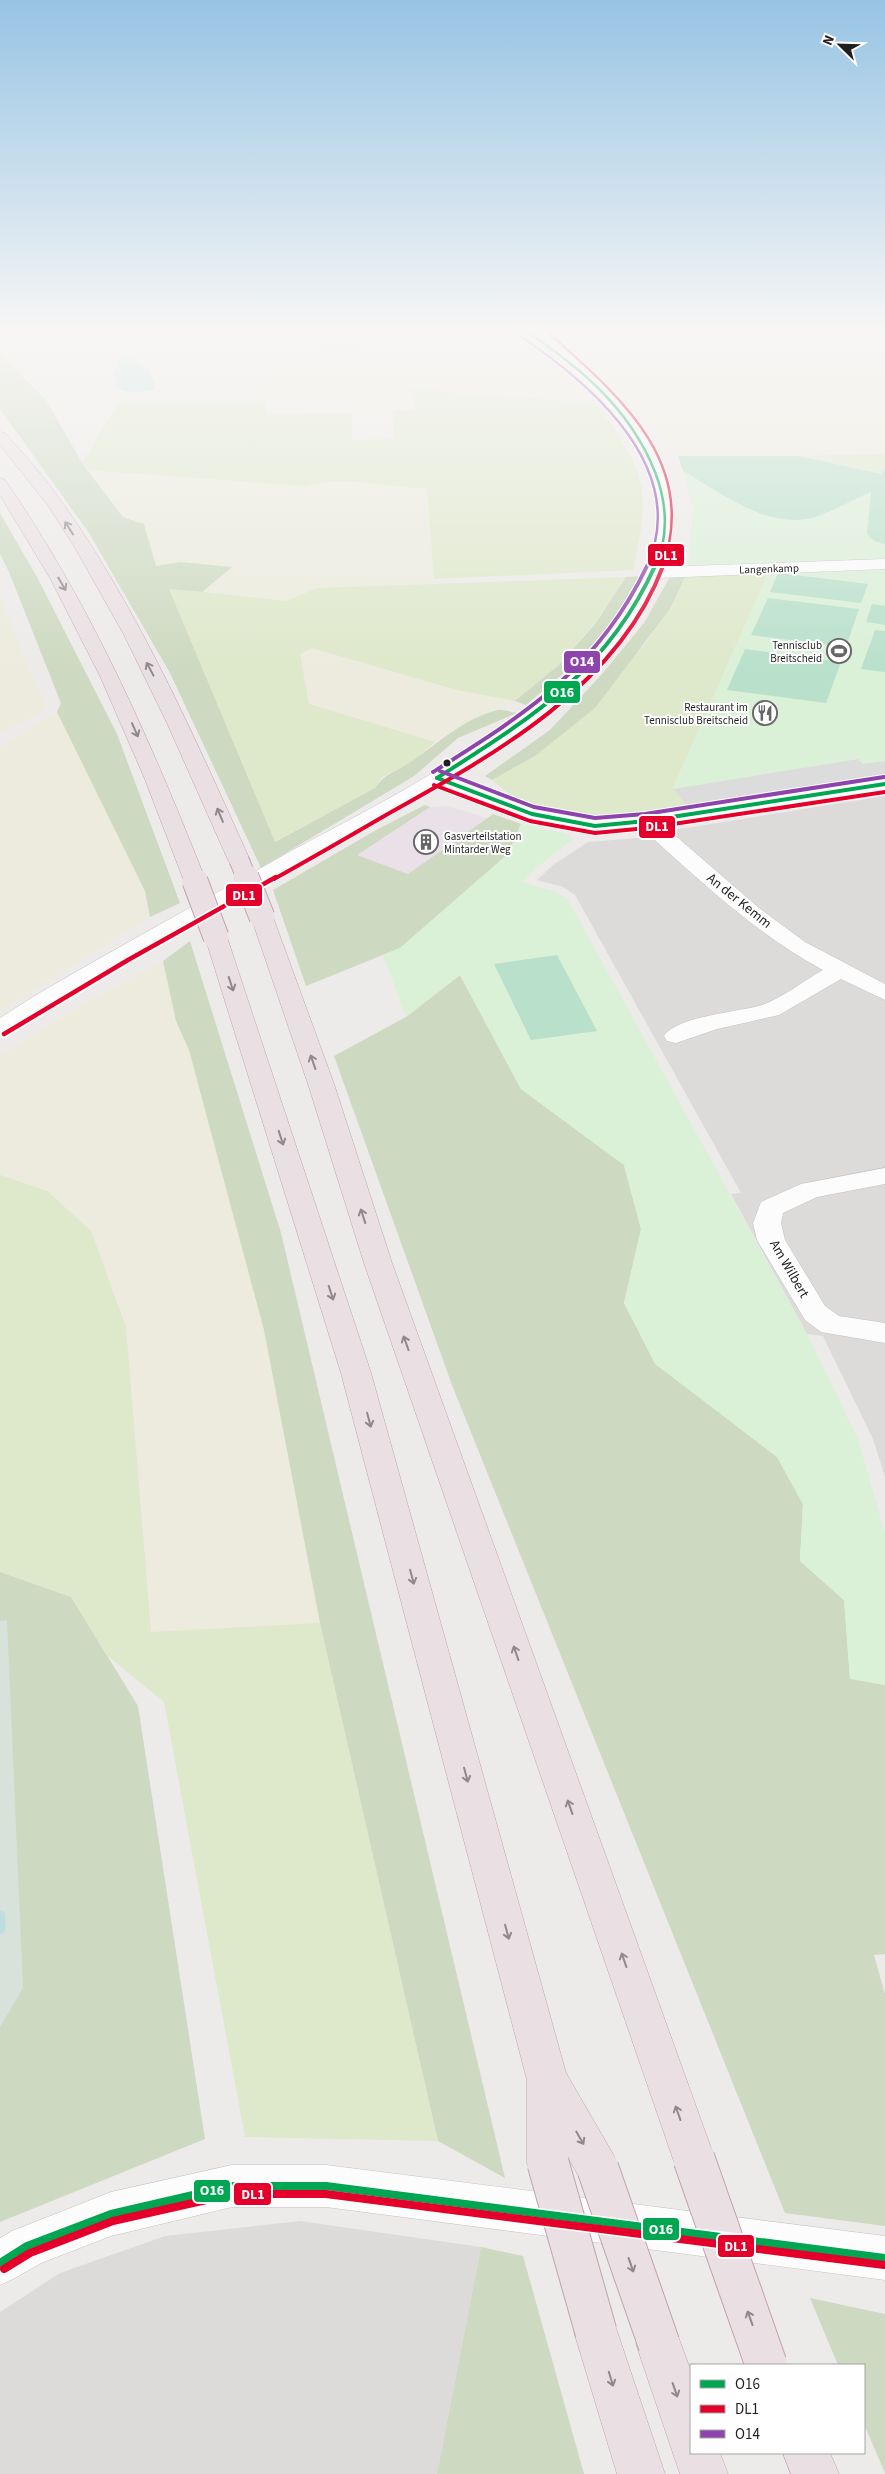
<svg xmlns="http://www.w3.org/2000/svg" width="885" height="2474" font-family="'Source Sans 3',sans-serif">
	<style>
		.residential { fill: #dcdbda }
		.industrial { fill: #eae1e8 }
		.farmland { fill: #ecebdd }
		.grass { fill: #dee8ca }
		.forest { fill: #cdd9c0 }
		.wetland { fill: #d7e3da }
		.park { fill: #daf0d7 }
		.pitch { fill: #b8e0ca }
		.parking { fill: #dddcdc }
		.water { fill: #bfdcde }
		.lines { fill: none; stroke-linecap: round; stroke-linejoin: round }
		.stream { stroke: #bfdcde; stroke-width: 11 }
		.minor-casing { stroke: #c3c2c1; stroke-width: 1 }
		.highway-casing { stroke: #c0a2af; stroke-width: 1 }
		.minor { fill: #fcfcfc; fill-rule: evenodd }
		.highway { fill: #eae0e3; fill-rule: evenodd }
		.highway-bridge-far2-casing { stroke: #c0a2af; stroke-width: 21; stroke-linecap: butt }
		.highway-bridge-far1-casing { stroke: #c0a2af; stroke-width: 27; stroke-linecap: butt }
		.highway-bridge-casing { stroke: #c0a2af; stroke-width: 43; stroke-linecap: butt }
		.highway-bridge-far2 { stroke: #eae0e3; stroke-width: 19 }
		.highway-bridge-far1 { stroke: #eae0e3; stroke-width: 25 }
		.highway-bridge { stroke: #eae0e3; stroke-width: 41 }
		.bus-1-far2-casing { stroke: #fff; stroke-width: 4.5 }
		.bus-1-far1-casing { stroke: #fff; stroke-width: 6 }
		.bus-1-casing { stroke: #fff; stroke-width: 11 }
		.bus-2-far3-casing { stroke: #fff; stroke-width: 4.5 }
		.bus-2-far2-casing { stroke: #fff; stroke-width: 6 }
		.bus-2-far1-casing { stroke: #fff; stroke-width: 8 }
		.bus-2-casing { stroke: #fff; stroke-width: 11 }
		.bus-3-far1-casing { stroke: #fff; stroke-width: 4.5 }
		.bus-3-casing { stroke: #fff; stroke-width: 6 }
		.bus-1-far2 { stroke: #00a651; stroke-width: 2.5 }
		.bus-1-far1 { stroke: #00a651; stroke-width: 4 }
		.bus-1 { stroke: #00a651; stroke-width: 8 }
		.bus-2-far3 { stroke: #e4002b; stroke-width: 2.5 }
		.bus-2-far2 { stroke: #e4002b; stroke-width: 4 }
		.bus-2-far1 { stroke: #e4002b; stroke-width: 4.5 }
		.bus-2 { stroke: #e4002b; stroke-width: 8 }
		.bus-3-far1 { stroke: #8e44ad; stroke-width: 2.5 }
		.bus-3 { stroke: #8e44ad; stroke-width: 4 }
		.oneway { stroke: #8f898b }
		.bus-dot { fill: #1f1f1f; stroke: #fff; stroke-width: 2 }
		.labels { text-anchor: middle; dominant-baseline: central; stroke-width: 4; stroke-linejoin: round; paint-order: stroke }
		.far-street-label { font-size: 11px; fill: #1f1f1f; stroke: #fff }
		.far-poi-label { font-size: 11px; fill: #1f1f1f; stroke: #fff; text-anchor: end }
		.street-label { font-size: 14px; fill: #1f1f1f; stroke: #fff }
		.line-badge { stroke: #fff; stroke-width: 2 }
		.badge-label { font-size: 14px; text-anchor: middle; font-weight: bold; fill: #fff }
	</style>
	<rect width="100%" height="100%" fill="#edebe9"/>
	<g class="residential">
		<polygon points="885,796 885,1477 873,1439 823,1336 807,1334 731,1194 741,1193 575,895 563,887 537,880 553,865 588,842 651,837 668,831"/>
		<polygon points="300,2221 481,2247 437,2474 0,2474 0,2312 60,2273 165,2236"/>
	</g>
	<polygon class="industrial" points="448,806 487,818 408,874 356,855 430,807"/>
	<g class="farmland">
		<polygon points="351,327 508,327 553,359 593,396 573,398 382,384 384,387 411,389 416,410 393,411 356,411 357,397 261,398 270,362 293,362 298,348 367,353"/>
		<polygon points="548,327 885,327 885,454 678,456 629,399 598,368"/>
		<polygon points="89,470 304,486 319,482 367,482 427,489 434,584 317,588 286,601 202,592 231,567 180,562 156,566 144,525 123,517"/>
		<polygon points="0,595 20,649 47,707 46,711 0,732"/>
		<polygon points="312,648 457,690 515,701 465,724 435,742 309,704 300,655"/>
		<polygon points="57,712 145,891 150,917 0,1011 0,747"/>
		<polygon points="163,961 176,1021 190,1051 264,1330 320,1623 151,1632 126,1327 47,1191 0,1175 0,1056 82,1005"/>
	</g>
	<g class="grass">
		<polygon points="178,327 220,327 222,329 262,327 351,327 367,353 227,341 196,334 152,328"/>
		<path d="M411 389 596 403C618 433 641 463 643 502 644 522 636 550 634 570L434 579 427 489C385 487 345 475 304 486L89 470 82 463 119 401 265 402 267 414 352 413V440L394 439 393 411 416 410Z"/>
		<polygon points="885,454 885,468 882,474 799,456"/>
		<path d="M769 571 673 788 690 809C639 815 568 828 520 801 510 796 501 787 492 780L535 756 640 650 670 609 687 573Z"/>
		<polygon points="626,577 594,624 559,665 515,701 457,690 312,648 300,654 309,704 435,742 412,762 382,777 375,788 274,842 168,588 286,601 317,588"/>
		<polygon points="0,1175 47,1191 91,1231 126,1327 151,1632 320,1623 438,2141 245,2137 164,1702 108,1656 71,1597 0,1572"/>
	</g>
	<g class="forest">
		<path d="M0 353 46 400 82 463 123 517 144 524 156 566 180 562 232 567 202 592 169 589 275 842 375 788C385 773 398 771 412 761 439 743 464 718 498 710 503 709 511 712 517 713L458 738 414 776 261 868 170 673 89 533 0 409Z"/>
		<polygon points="0,513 37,577 117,734 180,903 150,917 145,891 57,712 61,703 9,572 0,554"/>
		<polygon points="687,573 670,609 595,708 535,756 492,780 485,776 550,730 603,673 644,623 671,575"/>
		<polygon points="640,576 621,609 586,654 526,705 515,701 559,665 595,624 626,577"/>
		<polygon points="425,805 430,807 357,855 408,874 493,814 521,824 508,854 400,948 306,986 273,890 378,829"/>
		<polygon points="190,941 281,1233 505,2178 438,2141 320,1623 264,1330 189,1050 176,1021 163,961"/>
		<polygon points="460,975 521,1089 624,1165 641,1229 624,1303 655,1363 777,1457 803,1504 800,1561 844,1600 850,1678 885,1685 885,1954 874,1955 885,1994 885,2226 785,2213 452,1385 334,1056 406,1017"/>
		<polygon points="0,1572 71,1597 138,1706 205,2139 0,2222"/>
		<polygon points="481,2247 523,2256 584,2474 437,2474"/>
		<polygon points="810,2298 885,2314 885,2473 864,2424 864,2365 838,2365"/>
	</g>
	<polygon class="wetland" points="7,1620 23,1988 0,2027 0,1621"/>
	<g class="park">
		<polygon points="678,456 799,456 881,474 885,468 885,761 863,764 858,759 673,789 769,571 688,568 693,508"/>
		<polygon points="521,824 567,834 573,839 534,870 522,882 557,892 567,898 807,1334 858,1439 885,1533 885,1685 850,1679 844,1600 800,1561 803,1504 777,1457 655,1364 624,1303 641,1229 624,1165 521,1089 460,975 406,1017 383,955 400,948 508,854"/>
	</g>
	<g class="pitch">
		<path d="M678 456H799L881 474 885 468V544L874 541 867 534 871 492C853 499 825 516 807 519 762 526 720 492 683 471Z"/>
		<polygon points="778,573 868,584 861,603 770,592"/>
		<polygon points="768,598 859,609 846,647 751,635"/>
		<polygon points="872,604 885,606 885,625 866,622"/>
		<polygon points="875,630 885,631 885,672 861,669"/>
		<polygon points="745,649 841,662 826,703 727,690"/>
		<polygon points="557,955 597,1031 531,1040 494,964"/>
	</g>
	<polygon class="parking" points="858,759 863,764 885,761 885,777 690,809 673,789"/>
	<path class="water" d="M125 358C143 358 154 373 155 390 142 392 128 395 116 387L114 374 119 360Z"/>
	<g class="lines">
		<polyline class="stream" points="0,1916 0,1928"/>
		<defs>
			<g id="minor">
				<path d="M526 327H539C610 392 700 458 663 567L885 559V569L659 578C617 667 536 728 453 777L539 809 595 820 646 815 885 778V790L663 825 759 908 805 942 885 984V1000L841 979 779 1015 717 1029 676 1043 667 1041 664 1036C677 1016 740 1012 762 1005 782 998 805 980 823 970 754 933 700 880 641 828 626 829 610 832 595 832 542 832 488 804 438 785L144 952 9 1033 0 1035V1018L36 995C118 947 201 902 284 855 404 789 692 656 653 484 642 434 599 396 563 363 551 352 534 340 526 327Z"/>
				<polygon points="885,1168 885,1184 817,1197 783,1213 781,1223 785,1240 825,1306 839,1316 885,1323 885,1343 821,1332 805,1320 757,1240 753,1223 761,1202 801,1184"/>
				<polygon points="232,2165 326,2165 885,2236 885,2280 326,2207 232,2207 111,2236 41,2263 15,2278 0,2285 0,2238 12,2231 111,2192"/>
			</g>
			<g id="highway">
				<path d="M0 432 5 433C22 452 39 471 54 491 136 603 193 734 250 860L247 865 239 866 231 865 228 860 167 723 123 633 74 546 47 504 0 445Z"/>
				<path d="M0 478 5 480C91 604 151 742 206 881L203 886 195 888 187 886 184 881 144 777 100 676 50 578 0 495Z"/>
				<polygon points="262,910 270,912 273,917 334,1084 392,1263 715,2159 709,2174 694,2180 679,2174 673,2159 364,1263 308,1084 251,917 254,912"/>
				<polygon points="216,930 224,932 227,937 371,1373 566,2073 613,2154 619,2169 613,2184 598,2190 583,2184 569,2159 563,2178 548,2184 533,2178 527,2163 527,2080 341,1373 205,937 208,932"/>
				<polygon points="596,2310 612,2316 665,2474 617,2474 574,2332 580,2316"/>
				<polygon points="659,2321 675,2328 691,2371 691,2453 720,2453 728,2474 680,2474 636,2344 643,2328"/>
				<polygon points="783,2453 830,2453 839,2474 791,2474"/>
			</g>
		</defs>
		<use href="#minor" class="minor-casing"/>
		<use href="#highway" class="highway-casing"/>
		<use href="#minor" class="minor"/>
		<use href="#highway" class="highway"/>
		<defs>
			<polyline id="highway-bridge-far2" points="239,860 247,879"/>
			<g id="highway-bridge-far1">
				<polyline points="246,877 262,917"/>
				<polyline points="195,881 216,937"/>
			</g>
			<g id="highway-bridge">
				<polyline points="694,2159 766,2364"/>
				<polyline points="548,2163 596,2332"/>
				<polyline points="598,2169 659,2344"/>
			</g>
		</defs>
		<use href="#highway-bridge-far2" class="highway-bridge-far2-casing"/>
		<use href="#highway-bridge-far1" class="highway-bridge-far1-casing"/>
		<use href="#highway-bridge" class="highway-bridge-casing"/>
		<use href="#highway-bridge-far2" class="highway-bridge-far2"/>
		<use href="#highway-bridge-far1" class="highway-bridge-far1"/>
		<use href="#highway-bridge" class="highway-bridge"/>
		<defs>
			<path id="bus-1-far2" d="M520 327C577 365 629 406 655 472 667 503 669 536 655 568"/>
			<g id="bus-1-far1">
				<path d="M437 778C531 718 607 672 655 566"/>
				<polyline points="437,778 532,814 595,826 646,821 885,784"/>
			</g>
			<polyline id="bus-1" points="0,2263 27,2246 111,2214 232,2186 326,2186 885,2258"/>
			<path id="bus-2-far3" d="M542 327C613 391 702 460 662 568"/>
			<g id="bus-2-far2">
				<polyline points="434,785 530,821 595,833 647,828 885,792"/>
				<path d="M274 879C314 857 353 834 393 811 497 753 619 685 663 566"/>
			</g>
			<polyline id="bus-2-far1" points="4,1034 128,960 276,877"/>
			<polyline id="bus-2" points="4,2269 30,2253 113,2221 233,2194 326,2194 884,2265"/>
			<path id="bus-3-far1" d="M516 333C589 382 693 468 646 568"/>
			<g id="bus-3">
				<polyline points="440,771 534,807 595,818 645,814 884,777"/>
				<path d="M433 772C525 714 598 669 647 566"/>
			</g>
		</defs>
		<use href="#bus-1-far2" class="bus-1-far2-casing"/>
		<use href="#bus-1-far1" class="bus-1-far1-casing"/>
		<use href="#bus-1" class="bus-1-casing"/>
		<use href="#bus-2-far3" class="bus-2-far3-casing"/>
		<use href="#bus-2-far2" class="bus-2-far2-casing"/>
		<use href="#bus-2-far1" class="bus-2-far1-casing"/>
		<use href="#bus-2" class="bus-2-casing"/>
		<use href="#bus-3-far1" class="bus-3-far1-casing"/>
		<use href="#bus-3" class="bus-3-casing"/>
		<use href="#bus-1-far2" class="bus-1-far2"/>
		<use href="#bus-1-far1" class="bus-1-far1"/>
		<use href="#bus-1" class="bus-1"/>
		<use href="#bus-2-far3" class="bus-2-far3"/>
		<use href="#bus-2-far2" class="bus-2-far2"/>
		<use href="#bus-2-far1" class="bus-2-far1"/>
		<use href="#bus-2" class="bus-2"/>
		<use href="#bus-3-far1" class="bus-3-far1"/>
		<use href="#bus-3" class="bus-3"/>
	</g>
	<defs><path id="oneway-shaft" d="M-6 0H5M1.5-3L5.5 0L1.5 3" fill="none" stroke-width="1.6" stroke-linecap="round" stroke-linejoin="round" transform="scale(1.25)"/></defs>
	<g class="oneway">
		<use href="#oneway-shaft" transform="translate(69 528) rotate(-122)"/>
		<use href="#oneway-shaft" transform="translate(62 584) rotate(60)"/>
		<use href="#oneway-shaft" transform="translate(150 669) rotate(-118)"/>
		<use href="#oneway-shaft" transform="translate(135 730) rotate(66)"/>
		<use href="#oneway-shaft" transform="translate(220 815) rotate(-113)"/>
		<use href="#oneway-shaft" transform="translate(231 984) rotate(72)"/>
		<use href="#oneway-shaft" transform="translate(313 1062) rotate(-109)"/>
		<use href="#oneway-shaft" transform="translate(281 1138) rotate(72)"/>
		<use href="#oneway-shaft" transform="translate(363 1216) rotate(-108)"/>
		<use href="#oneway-shaft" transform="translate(331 1293) rotate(72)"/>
		<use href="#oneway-shaft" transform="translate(406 1343) rotate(-110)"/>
		<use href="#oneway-shaft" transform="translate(369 1420) rotate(75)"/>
		<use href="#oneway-shaft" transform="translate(412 1577) rotate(75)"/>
		<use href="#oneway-shaft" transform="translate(516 1653) rotate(-109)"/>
		<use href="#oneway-shaft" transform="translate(466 1775) rotate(75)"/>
		<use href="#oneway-shaft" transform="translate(570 1807) rotate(-109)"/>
		<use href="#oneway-shaft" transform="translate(507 1932) rotate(75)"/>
		<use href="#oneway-shaft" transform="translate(624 1960) rotate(-109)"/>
		<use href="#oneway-shaft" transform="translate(678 2113) rotate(-109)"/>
		<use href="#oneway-shaft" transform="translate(580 2138) rotate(60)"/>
		<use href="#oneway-shaft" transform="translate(631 2265) rotate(71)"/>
		<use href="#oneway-shaft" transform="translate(750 2318) rotate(-110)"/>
		<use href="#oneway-shaft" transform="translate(611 2379) rotate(73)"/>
		<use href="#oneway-shaft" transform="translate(675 2390) rotate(71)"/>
	</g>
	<linearGradient id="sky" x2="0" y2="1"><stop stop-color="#97c4e4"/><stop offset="0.49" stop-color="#f7f6f5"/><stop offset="1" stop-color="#f7f6f5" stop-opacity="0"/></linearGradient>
	<rect width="885" height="673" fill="url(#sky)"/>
	<defs>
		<symbol id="stadium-ring" viewBox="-11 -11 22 22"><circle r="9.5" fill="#fff" stroke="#676666" stroke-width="1.5"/><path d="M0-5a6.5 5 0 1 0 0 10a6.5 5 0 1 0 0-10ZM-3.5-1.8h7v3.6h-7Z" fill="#676666"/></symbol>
		<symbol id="restaurant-ring" viewBox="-11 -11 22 22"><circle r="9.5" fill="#fff" stroke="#676666" stroke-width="1.5"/><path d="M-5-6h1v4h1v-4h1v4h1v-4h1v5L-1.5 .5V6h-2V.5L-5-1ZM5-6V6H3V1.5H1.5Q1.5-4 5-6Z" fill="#676666"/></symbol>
		<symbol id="building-ring" viewBox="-11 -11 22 22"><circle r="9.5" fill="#fff" stroke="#676666" stroke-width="1.5"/><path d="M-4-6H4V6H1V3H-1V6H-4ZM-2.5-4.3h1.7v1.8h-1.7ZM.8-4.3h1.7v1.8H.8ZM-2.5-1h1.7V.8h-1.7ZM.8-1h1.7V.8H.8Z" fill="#676666"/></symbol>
	</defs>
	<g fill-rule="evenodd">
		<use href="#stadium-ring" x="825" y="637" width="28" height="28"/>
		<use href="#restaurant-ring" x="751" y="699" width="28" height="28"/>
		<use href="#building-ring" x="412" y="828" width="28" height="28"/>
	</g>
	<circle class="bus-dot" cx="447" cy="763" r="4.5"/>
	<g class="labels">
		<g class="far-street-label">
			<text transform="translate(769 569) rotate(-2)">Langenkamp</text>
		</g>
		<g class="far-poi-label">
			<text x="822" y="645">Tennisclub<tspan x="822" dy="13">Breitscheid</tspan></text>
			<text x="748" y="707">Restaurant im<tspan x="748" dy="13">Tennisclub Breitscheid</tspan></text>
			<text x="444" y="836" text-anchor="start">Gasverteilstation<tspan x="444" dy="13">Mintarder Weg</tspan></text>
		</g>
		<g class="street-label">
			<text transform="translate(739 901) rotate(39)">An der Kemm</text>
			<text transform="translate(789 1269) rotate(60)">Am Wilbert</text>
		</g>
	</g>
	<g class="line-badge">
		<rect x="647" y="543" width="38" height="24" rx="5" fill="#e4002b"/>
		<rect x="563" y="650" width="38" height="24" rx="5" fill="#8e44ad"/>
		<rect x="543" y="680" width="38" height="24" rx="5" fill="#00a651"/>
		<rect x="638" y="815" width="38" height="24" rx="5" fill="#e4002b"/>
		<rect x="225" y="883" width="38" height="24" rx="5" fill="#e4002b"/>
		<rect x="193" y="2179" width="38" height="24" rx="5" fill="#00a651"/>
		<rect x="233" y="2182" width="39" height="24" rx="5" fill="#e4002b"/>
		<rect x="642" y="2217" width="38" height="24" rx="5" fill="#00a651"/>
		<rect x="717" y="2234" width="38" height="24" rx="5" fill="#e4002b"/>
	</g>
	<g class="badge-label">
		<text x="666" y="560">DL1</text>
		<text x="582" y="666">O14</text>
		<text x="562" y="697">O16</text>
		<text x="657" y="831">DL1</text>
		<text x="244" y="900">DL1</text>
		<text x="212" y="2195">O16</text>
		<text x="253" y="2199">DL1</text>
		<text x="661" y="2234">O16</text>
		<text x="736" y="2251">DL1</text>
	</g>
	<rect x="690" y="2364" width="175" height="90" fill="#ffffff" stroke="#a5a5a5"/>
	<rect x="700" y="2380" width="25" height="8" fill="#00a651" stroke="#a5a5a5"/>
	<text x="735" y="2389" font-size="15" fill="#1f1f1f">O16</text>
	<rect x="700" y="2405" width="25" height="8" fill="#e4002b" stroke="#a5a5a5"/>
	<text x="735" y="2414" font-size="15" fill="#1f1f1f">DL1</text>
	<rect x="700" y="2430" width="25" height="8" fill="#8e44ad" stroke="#a5a5a5"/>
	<text x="735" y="2439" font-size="15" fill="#1f1f1f">O14</text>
	<g transform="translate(840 45) rotate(293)" stroke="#ffffff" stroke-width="4" paint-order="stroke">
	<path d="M0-4L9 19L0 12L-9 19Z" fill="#1f1f1f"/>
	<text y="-8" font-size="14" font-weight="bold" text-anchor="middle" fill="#1f1f1f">N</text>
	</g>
</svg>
